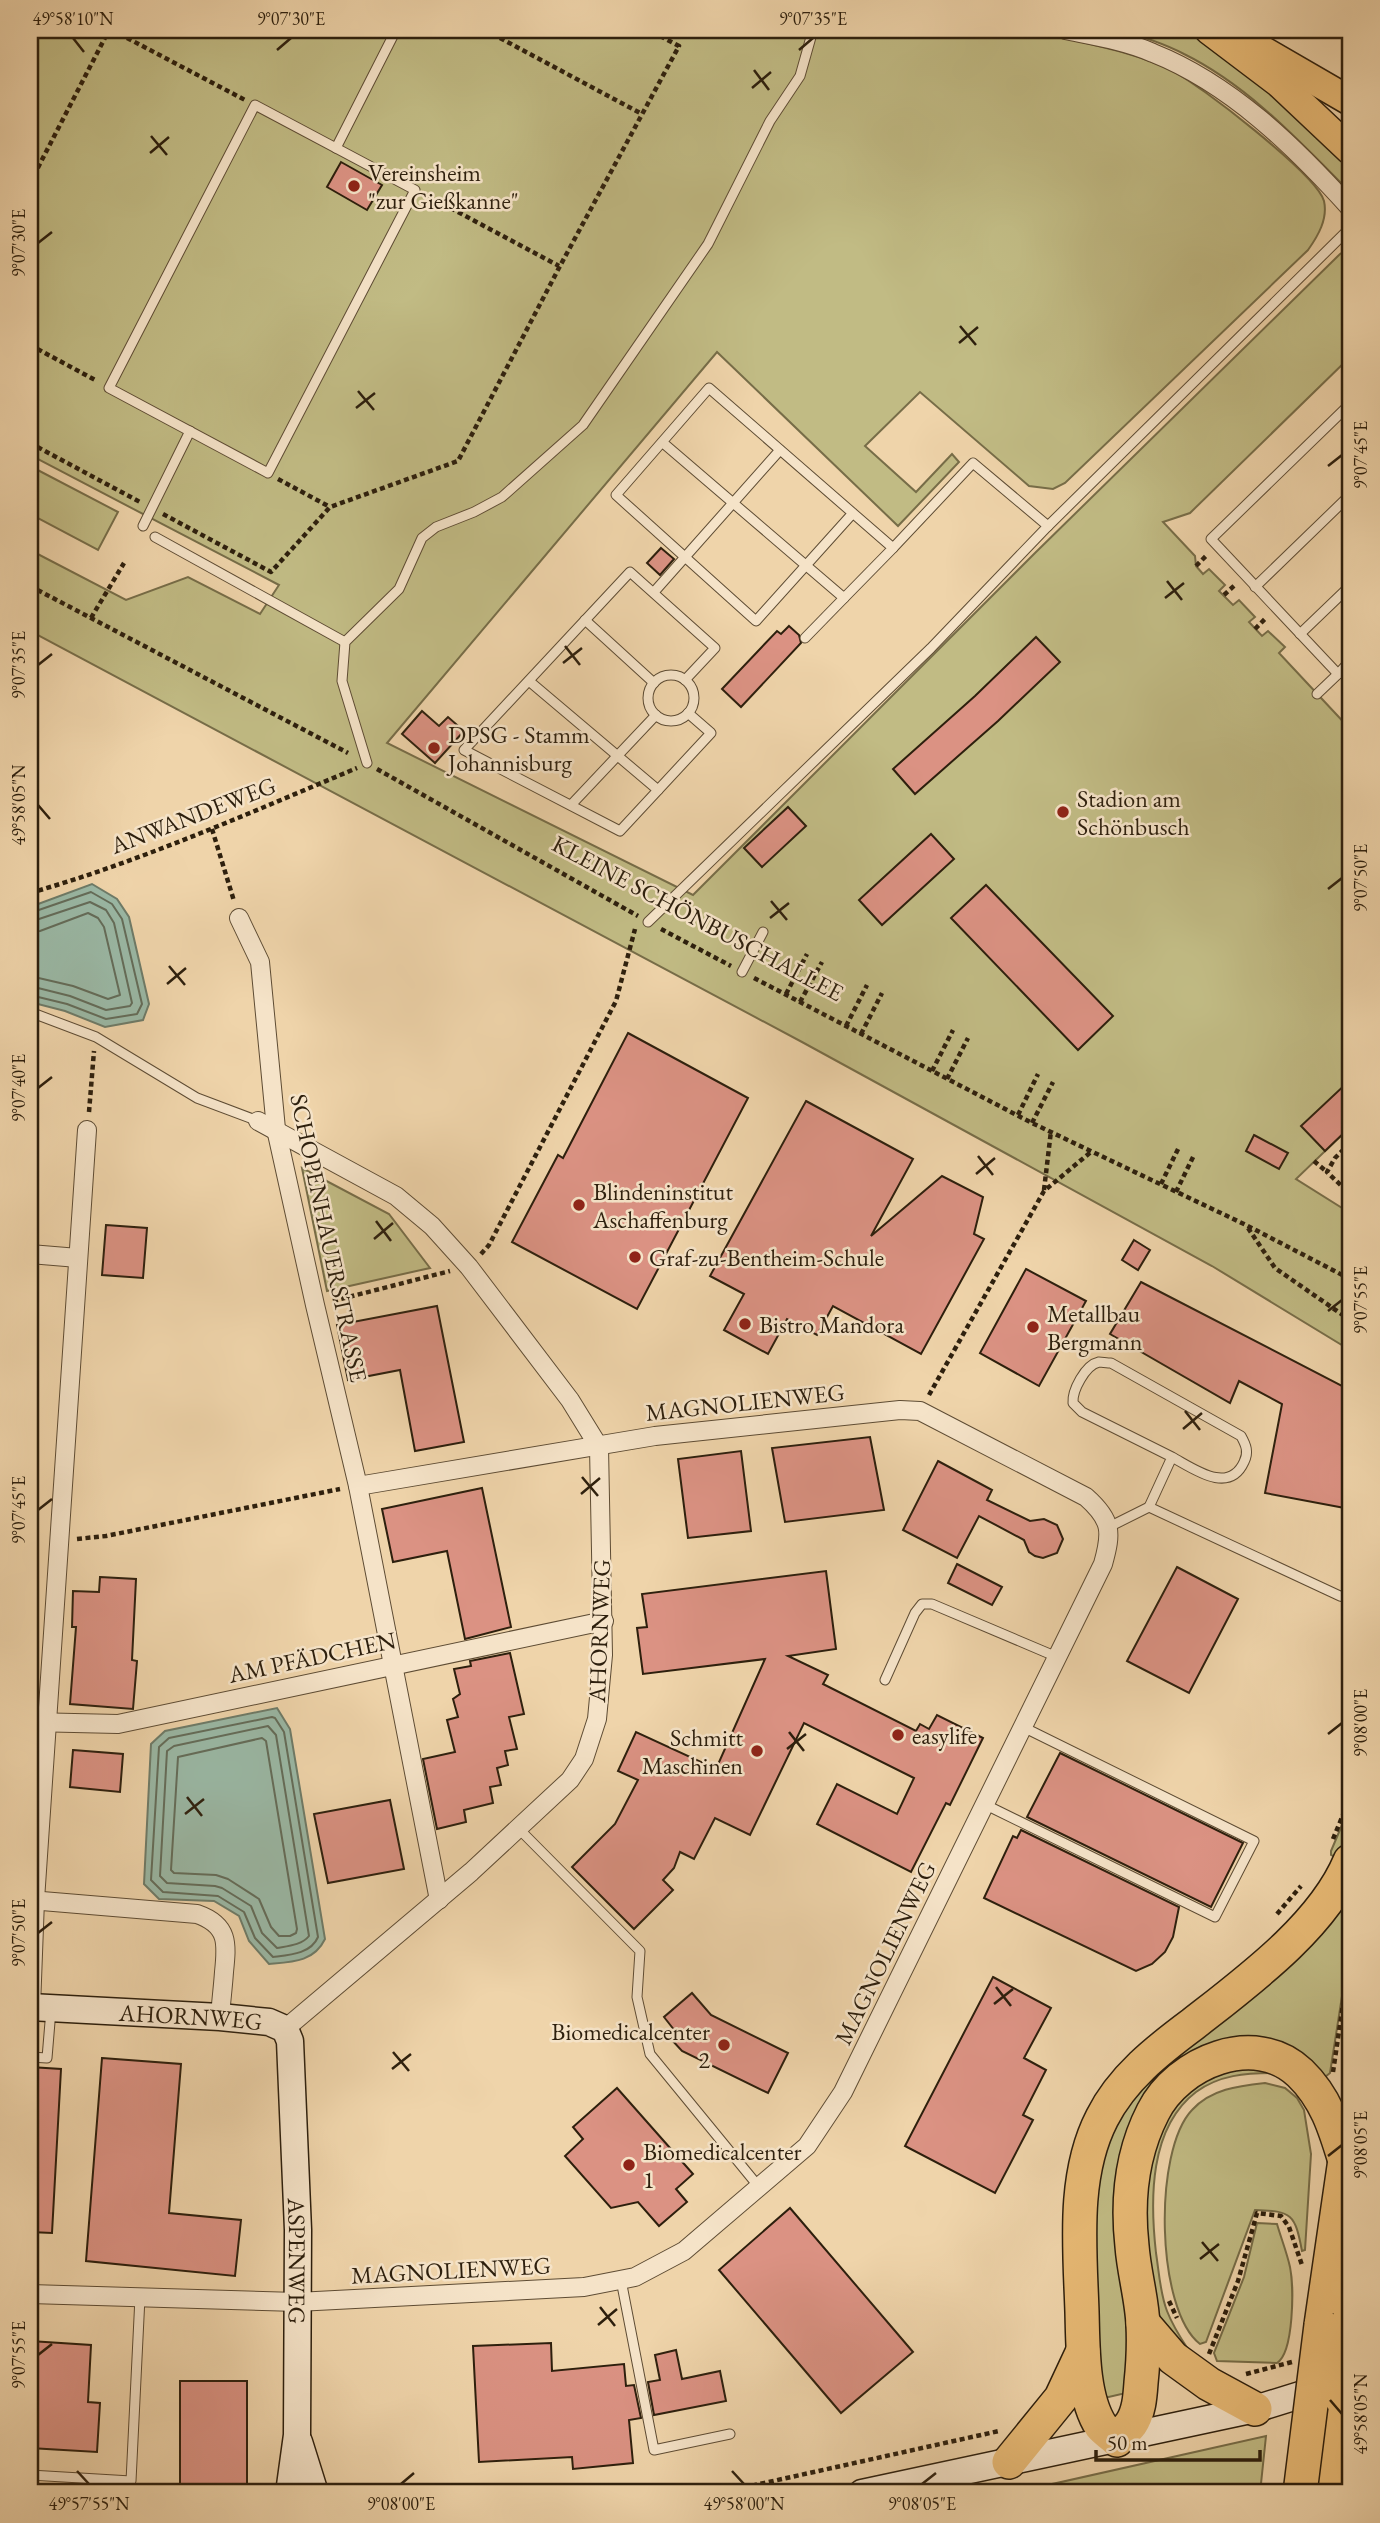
<svg xmlns="http://www.w3.org/2000/svg" width="1380" height="2523" font-family="'EB Garamond',serif">
	<style>
		.green { fill: #c1bb84; stroke: #776d48; stroke-width: 2 }
		.water { fill: #9ab8a5; stroke: #6e7b68; stroke-width: 2 }
		.lines { fill: none; stroke-linecap: round; stroke-linejoin: round }
		.shore { stroke: #646c59; stroke-width: 2 }
		.building { fill: #db9283; stroke: #2d1f0d; stroke-width: 2 }
		.lane-casing { stroke: #5e4c34; stroke-width: 11 }
		.street-casing { stroke: #5e4c34; stroke-width: 20 }
		.secondary-casing { stroke: #2d1f0d; stroke-width: 29 }
		.primary-casing { stroke: #2d1f0d; stroke-width: 31 }
		.highway-casing { stroke: #2d1f0d; stroke-width: 36 }
		.path { stroke: #2d1f0d; stroke-width: 4.5; stroke-dasharray: 5 3.5; stroke-linecap: butt }
		.lane { stroke: #f5e3c8; stroke-width: 9 }
		.street { stroke: #f5e3c8; stroke-width: 18 }
		.secondary { stroke: #f5e3c8; stroke-width: 26 }
		.primary { stroke: #e8ba75; stroke-width: 28 }
		.highway { stroke: #e8ba75; stroke-width: 33 }
		.highway-bridge-casing { stroke: #2d1f0d; stroke-width: 36; stroke-linecap: butt }
		.highway-bridge { stroke: #e8ba75; stroke-width: 33 }
		.ticks { fill: none; stroke: #2d1f0d; stroke-width: 2.5 }
		.poi-dot { fill: #8f2418; stroke: #f5e3c8; stroke-width: 2.5 }
		.labels { text-anchor: middle; dominant-baseline: central; stroke-width: 5; stroke-linejoin: round; paint-order: stroke }
		.poi-label { font-size: 24px; fill: #2d1f0d; stroke: #f5e3c8; text-anchor: start }
		.street-label { font-size: 24px; fill: #2d1f0d; stroke: #f5e3c8 }
		.neatline { fill: none; stroke: #2d1f0d; stroke-width: 2.5 }
		.ticks-label { font-size: 18px; text-anchor: middle; fill: #2d1f0d }
	</style>
	<rect width="100%" height="100%" fill="#efd4aa"/>
	<filter id="stains"><feTurbulence type="fractalNoise" baseFrequency=".00286" numOctaves="4"/><feColorMatrix values="0 0 0 0 .2 0 0 0 0 .09 0 0 0 0 .02 0 0 0 .5 -.17"/></filter>
	<radialGradient id="worn" r=".72"><stop offset=".6" stop-color="#630" stop-opacity="0"/><stop offset="1" stop-color="#630" stop-opacity=".3"/></radialGradient>
	<g class="green">
		<path d="M30 30H1032C1079 43 1127 49 1171 70 1198 83 1317 175 1324 201 1328 219 1318 236 1308 250L1065 483 1053 489 1029 486 920 392 865 446 916 492 952 454 959 462 898 526 717 352 387 743 693 895 1035 553 1340 254 1350 248V357L1190 513 1163 522 1195 556 1196 566 1203 574 1209 569 1225 585 1219 591 1233 605 1239 600 1255 617 1249 622 1262 636 1268 631 1285 647 1279 653 1350 729V1127L1296 1179 1350 1213V1350L1212 1266 802 1042 30 631V550L126 600 188 577 260 614 279 585 30 455Z"/>
		<path d="M1118 30H1189L1227 55 1350 161V192C1300 142 1249 86 1184 54 1163 43 1141 36 1118 30Z"/>
		<polygon points="30,466 118,512 98,550 30,514"/>
		<polygon points="302,1168 389,1214 430,1268 327,1291"/>
		<polygon points="1350,1806 1350,1828 1337,1858 1331,1855 1331,1851"/>
		<polygon points="1350,1883 1350,1945 1330,2073 1325,2077 1182,2058 1164,2071 1151,2085 1126,2393 1100,2399 1089,2218 1115,2110"/>
		<path d="M1224 2064 1273 2073C1246 2073 1219 2075 1196 2092 1149 2128 1150 2200 1156 2253 1159 2272 1160 2293 1167 2311 1172 2324 1180 2337 1188 2349L1168 2335 1155 2310 1139 2226 1159 2114Z"/>
		<path d="M1265 2083 1285 2088 1297 2098 1304 2110 1311 2154 1305 2250 1302 2251C1295 2214 1292 2211 1255 2210L1206 2342 1200 2344C1156 2310 1153 2151 1192 2110 1211 2089 1238 2086 1265 2083Z"/>
		<path d="M1257 2223 1277 2224C1281 2238 1287 2253 1290 2267 1294 2287 1294 2352 1277 2363L1217 2361 1214 2353 1244 2277Z"/>
		<polygon points="1266,2436 1260,2493 1012,2493"/>
	</g>
	<g class="water">
		<polygon points="92,884 117,899 129,917 149,1004 143,1020 105,1027 65,1011 30,1002 30,907"/>
		<path d="M277 1708 290 1729 325 1939C314 1962 292 1962 269 1964L249 1941 239 1916 214 1901 159 1899 144 1884 151 1744 165 1731Z"/>
	</g>
	<g class="lines">
		<g class="shore">
			<polyline points="30,913 91,892 112,904 122,919 142,1004 137,1014 106,1019 67,1004 30,995"/>
			<polyline points="30,922 90,902 106,910 114,923 132,1003 130,1006 106,1010 70,996 30,986"/>
			<polyline points="30,932 40,931 88,913 98,918 104,927 120,995 108,999 73,986 30,976"/>
			<path d="M272 1717 275 1718 284 1732 318 1937C311 1954 289 1955 273 1957L255 1938 244 1912 218 1896 163 1892 151 1880 159 1747 169 1738Z"/>
			<path d="M268 1726 276 1735 309 1936C302 1945 288 1946 277 1948L262 1933 251 1906 222 1888 215 1886 167 1883 160 1876 167 1751 174 1746Z"/>
			<polygon points="262,1738 266,1741 297,1929 296,1933 290,1936 279,1936 271,1927 259,1899 228,1879 216,1875 174,1873 171,1870 178,1757"/>
		</g>
	</g>
	<g class="building">
		<polygon points="341,162 382,185 367,210 327,187"/>
		<polygon points="661,548 674,559 660,575 647,563"/>
		<polygon points="789,626 799,635 801,643 741,707 722,689 777,631 781,634"/>
		<polygon points="1036,637 1060,662 998,721 915,794 893,769 975,696"/>
		<polygon points="422,711 439,726 448,717 464,731 435,763 402,734"/>
		<polygon points="788,807 806,826 762,867 744,848"/>
		<polygon points="931,834 954,859 882,925 859,900"/>
		<polygon points="986,885 1113,1016 1078,1050 951,918"/>
		<polygon points="628,1033 748,1098 637,1309 512,1242 558,1155 563,1158"/>
		<polygon points="1350,1080 1350,1127 1325,1151 1301,1126"/>
		<polygon points="806,1101 913,1159 871,1236 942,1176 983,1197 974,1234 984,1239 921,1354 833,1306 817,1335 787,1319 768,1354 724,1330 744,1294 710,1276"/>
		<polygon points="1254,1135 1288,1153 1279,1169 1246,1151"/>
		<polygon points="106,1225 147,1228 143,1278 102,1275"/>
		<polygon points="1134,1240 1150,1250 1138,1270 1122,1260"/>
		<polygon points="1026,1269 1086,1301 1039,1386 980,1353"/>
		<polygon points="1141,1282 1350,1390 1350,1509 1265,1493 1282,1404 1239,1381 1230,1403 1110,1334"/>
		<polygon points="437,1306 464,1442 415,1451 400,1370 348,1380 337,1325"/>
		<polygon points="870,1437 884,1510 785,1522 772,1448"/>
		<polygon points="741,1451 751,1531 688,1538 678,1459"/>
		<polygon points="938,1461 992,1490 987,1500 1030,1521 1044,1519 1057,1525 1063,1539 1057,1553 1043,1558 1035,1556 1029,1552 1024,1540 979,1516 957,1558 903,1530"/>
		<polygon points="482,1488 511,1627 465,1639 447,1551 393,1562 382,1509"/>
		<polygon points="957,1564 1002,1587 992,1605 948,1583"/>
		<polygon points="1177,1567 1238,1599 1189,1693 1127,1661"/>
		<polygon points="826,1571 836,1649 788,1656 828,1675 823,1684 916,1731 920,1724 929,1729 937,1715 983,1738 950,1805 946,1803 911,1872 817,1824 837,1784 897,1814 914,1778 804,1723 750,1835 715,1818 694,1859 680,1852 674,1868 663,1880 673,1890 634,1929 572,1867 615,1824 638,1780 618,1771 636,1732 716,1769 765,1659 643,1674 637,1628 647,1627 642,1594"/>
		<polygon points="100,1577 136,1579 132,1660 137,1661 133,1709 70,1704 76,1627 72,1627 73,1591 99,1592"/>
		<polygon points="510,1653 524,1714 509,1717 517,1749 505,1751 508,1765 497,1768 501,1785 490,1787 493,1803 464,1810 466,1822 437,1829 423,1759 455,1752 447,1720 458,1717 453,1699 460,1694 454,1669 471,1666 470,1661"/>
		<polygon points="73,1750 123,1754 120,1792 70,1787"/>
		<polygon points="1060,1753 1243,1843 1211,1907 1027,1817"/>
		<polygon points="390,1800 404,1869 328,1883 314,1814"/>
		<polygon points="1021,1830 1179,1907 1173,1937 1165,1952 1152,1964 1136,1971 984,1898 1013,1836 1017,1838"/>
		<polygon points="993,1977 1051,2008 1024,2058 1046,2070 1023,2115 1033,2120 995,2193 905,2146"/>
		<polygon points="692,1993 711,2015 788,2053 768,2093 682,2051 671,2039 675,2031 664,2017"/>
		<polygon points="102,2058 181,2064 169,2213 241,2220 235,2276 86,2261"/>
		<polygon points="30,2067 61,2069 52,2233 30,2232"/>
		<polygon points="617,2088 693,2174 676,2189 687,2202 659,2226 638,2202 611,2208 565,2156 583,2139 573,2127"/>
		<polygon points="790,2208 913,2352 841,2413 719,2270"/>
		<polygon points="30,2341 91,2345 88,2402 100,2403 97,2452 30,2448"/>
		<polygon points="551,2343 552,2371 624,2364 626,2386 634,2385 641,2418 629,2420 633,2463 573,2469 572,2457 479,2462 473,2346"/>
		<polygon points="676,2350 682,2379 720,2371 726,2401 654,2415 648,2382 660,2380 655,2355"/>
		<polygon points="180,2381 247,2381 247,2486 180,2487"/>
	</g>
	<g class="lines">
		<defs>
			<g id="lane">
				<polygon points="255,105 415,190 268,473 109,388"/>
				<polyline points="336,148 396,30"/>
				<polyline points="1350,404 1211,539 1338,674 1350,661"/>
				<path d="M662 442C723 494 783 546 844 598L893 548 709 388 616 495 756 621 853 513"/>
				<polyline points="143,526 190,431"/>
				<polyline points="155,537 345,642"/>
				<polyline points="893,548 973,463 1048,526 1350,228"/>
				<polyline points="1255,587 1350,495"/>
				<polyline points="654,592 780,450"/>
				<polyline points="585,620 654,683"/>
				<polyline points="1300,634 1350,586"/>
				<polyline points="805,638 844,598"/>
				<circle cx="671" cy="698" r="23"/>
				<polyline points="685,680 715,648 630,572 464,750 620,831 711,733 688,713"/>
				<polyline points="529,681 658,790"/>
				<polyline points="1317,694 1338,674"/>
				<polyline points="367,763 342,681 345,642 399,589 422,538 436,527 474,512 502,497 583,425 708,244 770,121 800,76 813,30"/>
				<polyline points="571,805 656,715"/>
				<polyline points="648,922 931,648 1048,526"/>
				<polyline points="742,972 763,932"/>
				<polyline points="30,1012 96,1037 197,1098 258,1121"/>
				<path d="M1149 1507 1172 1457C1194 1469 1229 1495 1244 1462 1249 1452 1246 1445 1241 1436L1111 1363C1108 1363 1101 1362 1099 1362 1085 1365 1072 1391 1073 1403L1082 1412 1172 1457"/>
				<polyline points="1109,1527 1149,1507 1340,1596 1350,1598"/>
				<polyline points="885,1680 915,1613 922,1604 932,1604 1057,1657"/>
				<polyline points="986,1805 1215,1917 1254,1841 1023,1727"/>
				<polyline points="518,1828 640,1951 637,1997 650,2054 759,2187"/>
				<polyline points="30,2057 47,2058 51,2010"/>
				<polyline points="621,2280 654,2450 730,2434"/>
				<polyline points="30,2475 131,2481 140,2297"/>
			</g>
			<g id="street">
				<path d="M1065 30C1094 36 1126 41 1153 53 1231 84 1295 147 1350 208"/>
				<polyline points="239,918 260,962 276,1129 315,1305 358,1486 439,1900"/>
				<polyline points="258,1121 396,1196 432,1226 469,1267 570,1400 599,1447 603,1655 597,1719 584,1759 570,1780 471,1872 285,2029"/>
				<polyline points="30,1254 78,1258"/>
				<polyline points="30,1722 118,1724 604,1621"/>
				<path d="M30 1900 197 1914C229 1925 227 1944 224 1972 223 1987 221 2002 220 2017"/>
				<polyline points="31,2007 35,1900 87,1130"/>
				<path d="M30 2294 297 2302 584 2287 635 2277 684 2251 807 2146 843 2092 1103 1564C1112 1532 1112 1520 1086 1497L920 1411 900 1410 655 1436 358 1486"/>
			</g>
			<g id="secondary">
				<path id="s1" d="M30 2007 220 2017 269 2022 285 2029 290 2041 298 2230 297 2435 289 2493"/>
				<polyline points="299,2442 315,2493"/>
				<polyline points="862,2493 1255,2409 1329,2386"/>
			</g>
			<g id="primary">
				<polyline points="1209,30 1279,83 1350,150"/>
				<polyline points="1250,43 1350,101"/>
			</g>
			<g id="highway">
				<path d="M1345 2161C1335 2128 1326 2098 1300 2073 1255 2030 1178 2062 1153 2112 1132 2153 1127 2201 1132 2246 1134 2273 1142 2299 1143 2325 1144 2344 1143 2364 1141 2383 1140 2397 1139 2412 1131 2424 1127 2429 1122 2434 1117 2440 1112 2435 1105 2431 1101 2426 1082 2397 1083 2346 1082 2312 1080 2249 1072 2176 1102 2118 1122 2078 1158 2050 1193 2024 1248 1981 1323 1926 1350 1861"/>
				<polyline points="1143,2323 1173,2358 1209,2384 1255,2409"/>
				<polyline points="1321,2325 1348,2139"/>
				<polyline points="1009,2462 1061,2398 1083,2351"/>
				<polyline points="1331,2493 1341,2398"/>
			</g>
		</defs>
		<use href="#lane" class="lane-casing"/>
		<use href="#street" class="street-casing"/>
		<use href="#secondary" class="secondary-casing"/>
		<use href="#primary" class="primary-casing"/>
		<use href="#highway" class="highway-casing"/>
		<g class="path">
			<polyline points="112,30 245,100"/>
			<polyline points="485,30 642,114"/>
			<polyline points="30,32 31,30"/>
			<polyline points="30,183 109,30"/>
			<polyline points="428,196 559,266"/>
			<polyline points="30,345 97,381"/>
			<polyline points="30,443 140,502"/>
			<polyline points="278,479 330,507"/>
			<polyline points="163,514 271,572 330,507 458,461 560,266 679,46 649,30"/>
			<polyline points="1196,566 1208,554"/>
			<polyline points="30,586 348,753"/>
			<polyline points="1224,595 1236,584"/>
			<polyline points="91,618 124,563"/>
			<polyline points="1255,629 1267,617"/>
			<polyline points="377,769 638,916"/>
			<polyline points="212,829 234,901"/>
			<path d="M30 893C142 861 249 813 357 768"/>
			<polyline points="661,929 731,966"/>
			<polyline points="754,978 1032,1123 1246,1225 1350,1279"/>
			<polyline points="786,994 807,954"/>
			<polyline points="800,1002 822,962"/>
			<polyline points="846,1026 867,985"/>
			<polyline points="861,1034 882,993"/>
			<polyline points="932,1071 953,1030"/>
			<polyline points="947,1079 968,1038"/>
			<polyline points="89,1112 94,1051"/>
			<polyline points="1018,1115 1038,1074"/>
			<polyline points="1032,1123 1053,1082"/>
			<polyline points="1350,1143 1335,1158 1327,1172 1350,1194"/>
			<polyline points="1314,1161 1327,1172"/>
			<polyline points="1161,1184 1179,1147"/>
			<polyline points="1044,1190 1051,1131"/>
			<polyline points="1176,1192 1194,1155"/>
			<polyline points="1248,1228 1275,1268 1350,1320"/>
			<polyline points="481,1254 489,1245 616,1001 635,929"/>
			<polyline points="333,1301 450,1271"/>
			<polyline points="929,1395 1044,1191 1092,1151"/>
			<polyline points="77,1539 106,1536 340,1489"/>
			<polyline points="1333,1839 1350,1798"/>
			<polyline points="1277,1914 1301,1886"/>
			<polyline points="1333,2072 1350,1957"/>
			<polyline points="1169,2301 1177,2318"/>
			<polyline points="1209,2354 1238,2281 1257,2213 1281,2216 1289,2227 1302,2265"/>
			<polyline points="1246,2374 1292,2362"/>
			<polyline points="719,2493 999,2431"/>
		</g>
		<use href="#lane" class="lane"/>
		<use href="#street" class="street"/>
		<use href="#secondary" class="secondary"/>
		<use href="#primary" class="primary"/>
		<use href="#highway" class="highway"/>
		<defs>
			<g id="highway-bridge">
				<polyline points="1341,2398 1350,2315"/>
				<polyline points="1300,2493 1321,2325"/>
			</g>
		</defs>
		<use href="#highway-bridge" class="highway-bridge-casing"/>
		<use href="#highway-bridge" class="highway-bridge"/>
	</g>
	<path class="ticks" d="M73 38 84 52M277 50 291 38M799 50 813 38M754 70 769 90M752 88 771 72M151 136 167 155M150 153 169 137M38 243 52 232M960 326 976 345M959 343 978 327M358 391 374 410M356 408 375 393M1328 466 1342 455M1167 581 1182 600M1165 598 1184 583M565 646 580 665M563 663 582 648M38 665 52 654M38 805 50 819M1328 889 1342 878M771 901 787 920M770 918 789 903M169 966 185 985M167 984 186 968M38 1088 52 1077M978 1156 993 1175M976 1174 995 1158M376 1221 391 1241M374 1239 393 1223M1328 1311 1342 1300M1185 1411 1200 1430M1183 1429 1202 1413M582 1477 598 1496M581 1494 600 1478M38 1510 52 1499M789 1732 804 1751M1328 1734 1342 1723M787 1749 806 1734M187 1797 202 1816M185 1814 204 1799M38 1933 52 1922M996 1987 1011 2006M994 2004 1013 1989M393 2052 409 2071M392 2069 411 2054M1328 2156 1342 2145M1202 2242 1218 2261M1200 2259 1219 2244M600 2307 615 2326M598 2325 617 2309M38 2355 52 2344M1330 2400 1342 2414M77 2471 89 2484M732 2471 744 2484M401 2484 414 2473M922 2484 936 2473"/>
	<g class="poi-dot">
		<circle cx="354" cy="186" r="7"/>
		<circle cx="434" cy="748" r="7"/>
		<circle cx="1063" cy="812" r="7"/>
		<circle cx="579" cy="1205" r="7"/>
		<circle cx="635" cy="1257" r="7"/>
		<circle cx="745" cy="1324" r="7"/>
		<circle cx="1033" cy="1327" r="7"/>
		<circle cx="898" cy="1735" r="7"/>
		<circle cx="757" cy="1751" r="7"/>
		<circle cx="724" cy="2045" r="7"/>
		<circle cx="629" cy="2165" r="7"/>
	</g>
	<g class="labels">
		<g class="poi-label">
			<text x="368" y="172">Vereinsheim<tspan x="368" dy="28">"zur Gießkanne"</tspan></text>
			<text x="448" y="734">DPSG - Stamm<tspan x="448" dy="28">Johannisburg</tspan></text>
			<text x="1077" y="798">Stadion am<tspan x="1077" dy="28">Schönbusch</tspan></text>
			<text x="593" y="1191">Blindeninstitut<tspan x="593" dy="28">Aschaffenburg</tspan></text>
			<text x="649" y="1257">Graf-zu-Bentheim-Schule</text>
			<text x="1047" y="1313">Metallbau<tspan x="1047" dy="28">Bergmann</tspan></text>
			<text x="759" y="1324">Bistro Mandora</text>
			<text x="912" y="1735">easylife</text>
			<text x="743" y="1737" text-anchor="end">Schmitt<tspan x="743" dy="28">Maschinen</tspan></text>
			<text x="710" y="2031" text-anchor="end">Biomedicalcenter<tspan x="710" dy="28">2</tspan></text>
			<text x="643" y="2151">Biomedicalcenter<tspan x="643" dy="28">1</tspan></text>
		</g>
		<g class="street-label">
			<text transform="translate(193 815) rotate(-21)">ANWANDEWEG</text>
			<text transform="translate(698 918) rotate(28)">KLEINE SCHÖNBUSCHALLEE</text>
			<text transform="translate(329 1238) rotate(78)">SCHOPENHAUERSTRASSE</text>
			<text transform="translate(745 1402) rotate(-6)">MAGNOLIENWEG</text>
			<text transform="translate(599 1631) rotate(-88)">AHORNWEG</text>
			<text transform="translate(312 1657) rotate(-12)">AM PFÄDCHEN</text>
			<text transform="translate(885 1953) rotate(-64)">MAGNOLIENWEG</text>
			<text stroke="none"><textPath href="#s1" startOffset="161">AHORNWEG</textPath></text>
			<text stroke="none"><textPath href="#s1" startOffset="490">ASPENWEG</textPath></text>
			<text transform="translate(451 2270) rotate(-3)">MAGNOLIENWEG</text>
		</g>
	</g>
	<rect width="1380" height="2523" fill="none" stroke="#efd4aa" stroke-width="77"/>
	<path d="M1096 2450v10h164v-10" fill="none" stroke="#2d1f0d" stroke-width="3.5"/>
	<text x="1107" y="2450" font-size="21" fill="#2d1f0d" stroke="#f5e3c8" stroke-width="5" paint-order="stroke">50 m</text>
	<rect x="38" y="38" width="1304" height="2446" class="neatline"/>
	<g class="ticks-label">
		<text x="73" y="25">49°58'10"N</text>
		<text x="291" y="25">9°07'30"E</text>
		<text x="813" y="25">9°07'35"E</text>
		<text transform="translate(19 243) rotate(-90)" y="6">9°07'30"E</text>
		<text transform="translate(1361 455) rotate(-90)" y="6">9°07'45"E</text>
		<text transform="translate(19 665) rotate(-90)" y="6">9°07'35"E</text>
		<text transform="translate(19 805) rotate(-90)" y="6">49°58'05"N</text>
		<text transform="translate(1361 878) rotate(-90)" y="6">9°07'50"E</text>
		<text transform="translate(19 1088) rotate(-90)" y="6">9°07'40"E</text>
		<text transform="translate(1361 1300) rotate(-90)" y="6">9°07'55"E</text>
		<text transform="translate(19 1510) rotate(-90)" y="6">9°07'45"E</text>
		<text transform="translate(1361 1723) rotate(-90)" y="6">9°08'00"E</text>
		<text transform="translate(19 1933) rotate(-90)" y="6">9°07'50"E</text>
		<text transform="translate(1361 2145) rotate(-90)" y="6">9°08'05"E</text>
		<text transform="translate(19 2355) rotate(-90)" y="6">9°07'55"E</text>
		<text transform="translate(1361 2414) rotate(-90)" y="6">49°58'05"N</text>
		<text x="89" y="2510">49°57'55"N</text>
		<text x="401" y="2510">9°08'00"E</text>
		<text x="744" y="2510">49°58'00"N</text>
		<text x="922" y="2510">9°08'05"E</text>
	</g>
	<rect width="100%" height="100%" filter="url(#stains)"/>
	<rect width="100%" height="100%" fill="url(#worn)"/>
</svg>
